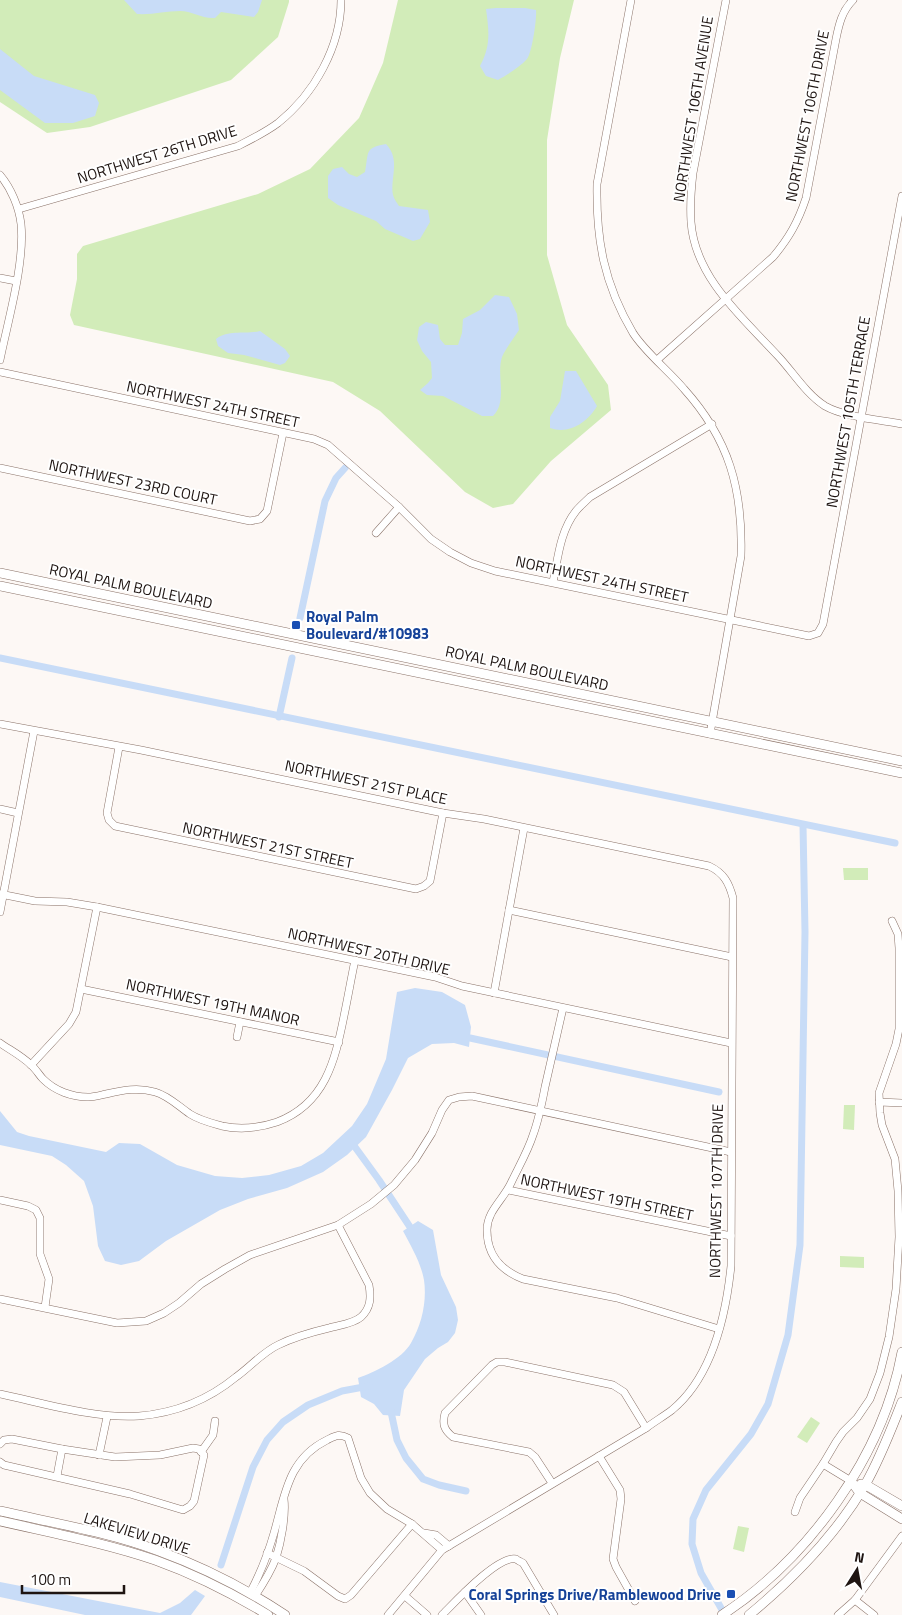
<svg xmlns="http://www.w3.org/2000/svg" width="902" height="1615" font-family="'Titillium Web',sans-serif">
	<style>
		.green { fill: #d2ecb9 }
		.water { fill: #c8dcf7 }
		.lines { fill: none; stroke-linecap: round; stroke-linejoin: round }
		.canal { stroke: #c8dcf7; stroke-width: 7 }
		.street-casing { stroke: #8a7268; stroke-width: 8 }
		.secondary-casing { stroke: #8a7268; stroke-width: 10 }
		.street { stroke: #fff; stroke-width: 7 }
		.secondary { stroke: #fff; stroke-width: 9 }
		.transit-dot { fill: #1a4fb4; stroke: #fff; stroke-width: 2 }
		.labels { text-anchor: middle; dominant-baseline: central; stroke-width: 4; stroke-linejoin: round; paint-order: stroke }
		.street-label { font-size: 15px; fill: #1e1411; stroke: #fff }
		.transit-label { font-size: 15px; font-weight: bold; fill: #164399; stroke: #fff; text-anchor: start }
	</style>
	<rect width="100%" height="100%" fill="#fdf8f5"/>
	<g class="green">
		<polygon points="0,0 289,0 289,2 278,37 231,80 90,127 47,133 0,102"/>
		<polygon points="398,0 574,0 560,58 547,140 547,255 567,325 608,385 611,410 551,461 513,504 493,508 465,492 380,411 333,382 74,325 70,315 77,279 77,254 83,246 258,194 310,169 359,118 383,63"/>
		<polygon points="843,868 868,868 868,880 844,880"/>
		<polygon points="844,1105 855,1105 854,1130 843,1129"/>
		<polygon points="840,1256 864,1257 864,1268 840,1267"/>
		<polygon points="811,1417 820,1423 807,1443 797,1437"/>
		<polygon points="738,1526 749,1528 744,1552 733,1549"/>
	</g>
	<g class="water">
		<path d="M124 0H262L258 12 254 17 221 12 215 18C202 19 192 11 180 11 166 11 152 15 137 14Z"/>
		<path d="M496 8H525L536 10C537 18 532 53 527 59 520 67 507 75 498 80L486 76 480 66C491 46 489 31 486 9Z"/>
		<polygon points="0,49 34,76 95,95 99,103 95,116 73,123 45,123 0,90"/>
		<path d="M386 144C401 160 390 177 393 195 394 199 397 203 399 206L428 210 430 222 420 239 413 241 385 229 376 221 338 205 328 198V176L333 169 342 167 349 174 357 177 365 172C369 152 364 148 386 144Z"/>
		<path d="M495 295 509 297 517 314 519 330C514 338 506 348 502 357 496 375 508 401 493 416H482L443 396 427 395 420 390 428 383 432 378 431 362 422 351 417 340 419 327 426 322 438 325 440 339 445 345H458L462 333 463 319 480 310Z"/>
		<path d="M260 331 285 349 290 356 285 363 280 365 244 355 228 353 218 346 216 339C230 329 244 335 260 331Z"/>
		<path d="M565 371H576L597 406C588 422 569 435 550 428V417L560 401Z"/>
		<polygon points="415,988 442,992 465,1005 471,1027 469,1047 454,1043 432,1044 408,1058 392,1090 366,1137 347,1155 323,1172 287,1188 248,1199 220,1210 166,1241 139,1261 121,1265 105,1261 98,1246 93,1206 84,1181 66,1165 52,1156 0,1145 0,1111 17,1132 29,1136 106,1152 119,1143 140,1144 177,1165 215,1176 242,1178 269,1175 301,1166 323,1153 352,1126 367,1104 386,1059 397,992"/>
		<path d="M418 1221 433 1230 441 1275 456 1307 458 1320 455 1333 448 1342 438 1348 425 1359 404 1390 400 1416 383 1415 374 1404 361 1397 358 1378C375 1372 402 1359 411 1343 422 1324 427 1301 424 1280 421 1263 411 1246 403 1231Z"/>
		<polygon points="0,1582 160,1613 180,1603 195,1590 205,1596 191,1615 85,1615 0,1597"/>
	</g>
	<g class="lines">
		<g class="canal">
			<polyline points="300,618 325,501 336,478 345,468"/>
			<polyline points="0,658 895,843"/>
			<polyline points="279,717 292,658"/>
			<polyline points="470,1038 719,1092"/>
			<polyline points="355,1147 379,1180 412,1230"/>
			<polyline points="390,1407 397,1440 406,1458 423,1479 439,1485 466,1491"/>
			<polyline points="221,1565 253,1467 267,1440 283,1422 308,1405 342,1391 369,1386"/>
			<polyline points="725,1615 701,1573 692,1544 693,1519 706,1490 751,1434 768,1404 788,1335 800,1245 805,932 803,825"/>
		</g>
		<defs>
			<g id="street">
				<path d="M631 0 597 184C596 240 604 284 633 333 645 352 669 371 684 389 729 439 743 489 741 556L710 734"/>
				<path d="M726 0 693 173C691 190 690 206 691 222 695 278 743 318 778 356 793 372 806 394 825 406 844 417 880 420 902 424"/>
				<path d="M0 175C11 188 19 207 21 224 25 263 8 320 0 360"/>
				<path d="M19 209 238 146C252 139 266 132 278 123 314 94 341 47 341 0"/>
				<polyline points="0,278 16,281"/>
				<path d="M657 360 773 257C789 238 798 222 806 198L836 39C839 24 842 11 853 0"/>
				<polyline points="0,372 314,439 328,445 399,507 431,539 450,552 471,563 495,571 809,636 818,633 823,624 902,196"/>
				<polyline points="0,468 250,521 260,519 267,511 283,433"/>
				<polyline points="376,533 399,507"/>
				<path d="M553 582C558 558 560 531 576 511 580 506 585 502 590 497L712 424"/>
				<path d="M0 724 141 750 443 813 484 819 709 866C724 873 729 883 733 898L731 1266C726 1315 712 1377 672 1410 664 1416 654 1422 646 1428L442 1550 388 1615"/>
				<polyline points="119,747 107,813 109,820 115,826 416,889 424,886 430,881 443,813"/>
				<polyline points="0,809 18,813"/>
				<polyline points="0,894 35,901 67,902 97,907 435,977 462,986 731,1043"/>
				<polyline points="509,910 732,957"/>
				<polyline points="0,912 34,731"/>
				<polyline points="81,989 339,1042"/>
				<polyline points="494,993 524,828"/>
				<path d="M563 1008C557 1034 551 1060 545 1087 542 1103 539 1119 533 1135 528 1151 518 1168 511 1183 503 1200 487 1211 487 1230 487 1255 500 1270 523 1279L617 1298 719 1329"/>
				<polyline points="237,1037 240,1022"/>
				<path d="M0 1043C10 1050 22 1056 31 1065 36 1069 39 1075 43 1079 55 1091 72 1097 88 1097 94 1097 101 1095 106 1094 123 1090 138 1087 155 1092 169 1096 178 1106 190 1114 199 1120 211 1123 222 1126 240 1130 259 1128 277 1122 325 1104 335 1061 344 1016 348 997 351 979 355 960"/>
				<polyline points="31,1065 69,1024 76,1012 97,907"/>
				<polyline points="879,1102 902,1103"/>
				<polyline points="508,1190 731,1236"/>
				<polyline points="0,1200 28,1206 36,1210 40,1218 40,1254 49,1279 45,1307"/>
				<polyline points="0,1299 117,1323 146,1321 164,1313 179,1303 201,1284 225,1269 250,1255 338,1225 371,1204 394,1185 415,1160 432,1133 442,1110 449,1100 459,1097 472,1096 731,1152"/>
				<path d="M0 1394C43 1403 95 1419 139 1416 175 1413 208 1400 236 1377 250 1367 263 1352 278 1345 294 1337 312 1332 329 1328 339 1325 353 1324 361 1317 371 1308 371 1297 369 1285L338 1225"/>
				<polyline points="0,1444 4,1440 12,1439 62,1449 115,1457 160,1455 193,1448 199,1449 204,1455 194,1501 190,1506 183,1510 130,1494 4,1465 0,1462"/>
				<polyline points="201,1452 213,1435 215,1421"/>
				<polyline points="99,1455 107,1417"/>
				<polyline points="599,1456 620,1490 621,1499 613,1559 616,1567 635,1601"/>
				<polyline points="823,1464 851,1481"/>
				<polyline points="57,1476 62,1449"/>
				<path d="M552 1483 535 1457 529 1452 453 1437C444 1430 442 1424 445 1413L492 1365 497 1362H505L613 1385 624 1392 646 1428"/>
				<polyline points="795,1512 800,1498 823,1464 836,1442 843,1432 857,1418 870,1399 880,1373 889,1337 896,1289 899,1237 898,1191 895,1159 882,1125 880,1113 879,1093 896,1044 899,1029 899,948 898,934 892,921"/>
				<polyline points="424,1533 436,1535 449,1546"/>
				<polyline points="267,1553 304,1571 338,1596 345,1599 351,1595 412,1524"/>
				<polyline points="465,1592 481,1615"/>
				<path d="M250 1593C260 1574 268 1554 274 1533 285 1495 288 1459 327 1440 335 1436 339 1433 348 1438L361 1478 370 1493 387 1509 412 1524 442 1550"/>
				<path d="M255 1596C263 1584 271 1571 276 1558 281 1542 286 1516 284 1499"/>
				<polyline points="405,1596 427,1615"/>
				<polyline points="855,1600 874,1615"/>
				<path d="M442 1615C455 1602 498 1555 516 1559 517 1560 523 1563 523 1563L554 1615"/>
				<polyline points="838,1615 855,1600 902,1536"/>
			</g>
			<g id="secondary">
				<polyline points="0,573 902,761"/>
				<polyline points="0,586 902,773"/>
				<polyline points="851,1481 860,1493 902,1519"/>
				<polyline points="861,1484 866,1485 902,1506"/>
				<path d="M0 1511C53 1523 108 1532 159 1551 203 1567 246 1589 285 1615"/>
				<path d="M0 1521C52 1533 105 1543 155 1560 194 1574 232 1593 268 1615"/>
				<path d="M722 1615C809 1558 883 1456 902 1352"/>
				<path d="M749 1615C794 1578 835 1536 865 1485 880 1459 891 1430 902 1402"/>
			</g>
		</defs>
		<use href="#street" class="street-casing"/>
		<use href="#secondary" class="secondary-casing"/>
		<use href="#street" class="street"/>
		<use href="#secondary" class="secondary"/>
	</g>
	<g class="transit-dot">
		<rect x="291" y="620" width="10" height="10" rx="2.5"/>
		<rect x="726" y="1589" width="10" height="10" rx="2.5"/>
	</g>
	<g class="labels">
		<g class="street-label">
			<text transform="translate(693 109) rotate(-81)">NORTHWEST 106TH AVENUE</text>
			<text transform="translate(807 116) rotate(-79)">NORTHWEST 106TH DRIVE</text>
			<text transform="translate(157 154) rotate(-17)">NORTHWEST 26TH DRIVE</text>
			<text transform="translate(213 404) rotate(12)">NORTHWEST 24TH STREET</text>
			<text transform="translate(848 412) rotate(-80)">NORTHWEST 105TH TERRACE</text>
			<text transform="translate(133 482) rotate(12)">NORTHWEST 23RD COURT</text>
			<text transform="translate(602 579) rotate(12)">NORTHWEST 24TH STREET</text>
			<text transform="translate(131 586) rotate(12)">ROYAL PALM BOULEVARD</text>
			<text transform="translate(527 668) rotate(12)">ROYAL PALM BOULEVARD</text>
			<text transform="translate(366 782) rotate(12)">NORTHWEST 21ST PLACE</text>
			<text transform="translate(268 845) rotate(12)">NORTHWEST 21ST STREET</text>
			<text transform="translate(369 951) rotate(13)">NORTHWEST 20TH DRIVE</text>
			<text transform="translate(213 1002) rotate(12)">NORTHWEST 19TH MANOR</text>
			<text transform="translate(716 1191) rotate(-89)">NORTHWEST 107TH DRIVE</text>
			<text transform="translate(607 1197) rotate(12)">NORTHWEST 19TH STREET</text>
			<text transform="translate(137 1533) rotate(17)">LAKEVIEW DRIVE</text>
		</g>
		<g class="transit-label">
			<text x="306" y="616">Royal Palm<tspan x="306" dy="17">Boulevard/#10983</tspan></text>
			<text x="721" y="1594" text-anchor="end">Coral Springs Drive/Ramblewood Drive</text>
		</g>
	</g>
	<g transform="translate(857 1570) rotate(11)" stroke="#ffffff" stroke-width="4" paint-order="stroke">
	<path d="M0-4L9 19L0 12L-9 19Z" fill="#1e1411"/>
	<text y="-8" font-size="14" font-weight="bold" text-anchor="middle" fill="#1e1411">N</text>
	</g>
	<path d="M22 1585v8h102v-8" fill="none" stroke="#1e1411" stroke-width="2.5"/>
	<text x="30" y="1585" font-size="15" fill="#1e1411" stroke="#ffffff" stroke-width="4" paint-order="stroke">100 m</text>
</svg>
